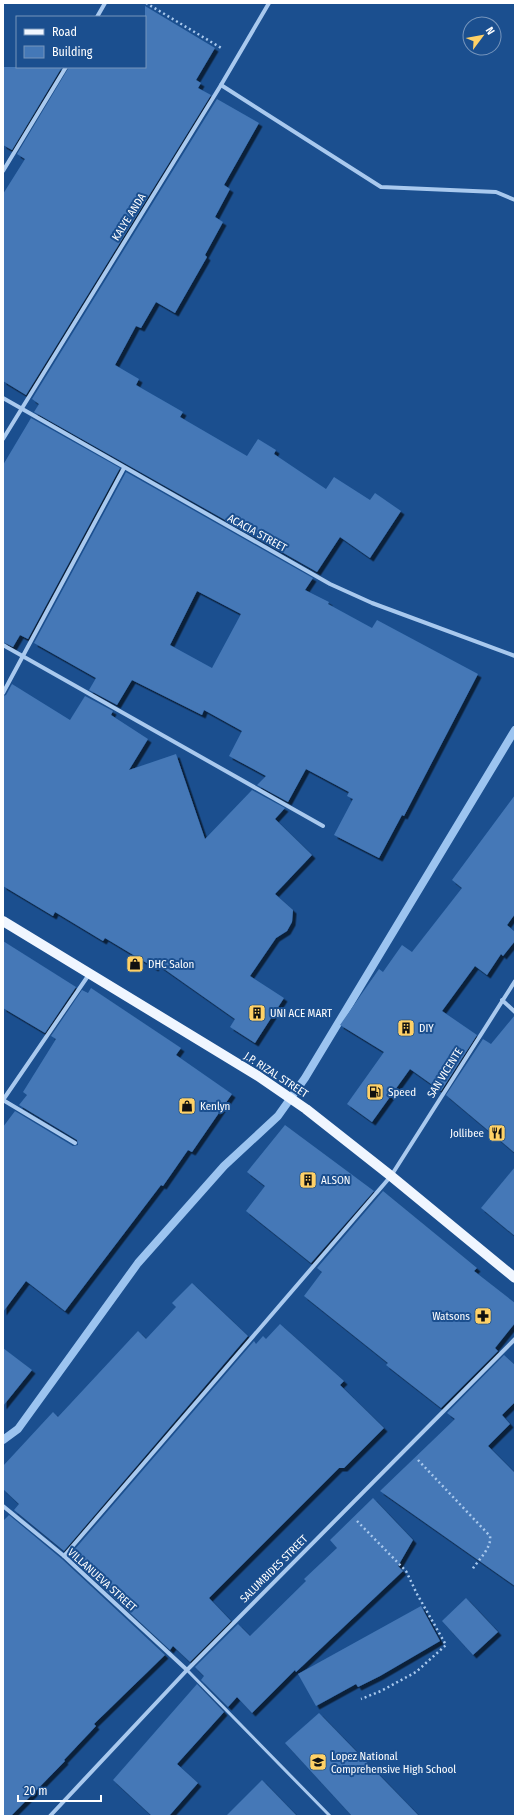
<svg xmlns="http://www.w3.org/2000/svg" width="518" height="1819" font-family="'Fira Sans Condensed',sans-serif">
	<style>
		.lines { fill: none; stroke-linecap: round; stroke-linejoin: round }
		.stream { stroke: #9cc4f0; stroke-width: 8 }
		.building { fill: #4478b7; fill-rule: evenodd; filter: url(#shadow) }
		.path { stroke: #a9c9ee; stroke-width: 2.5; stroke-dasharray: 2 3; stroke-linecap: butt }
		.service { stroke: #a9c9ee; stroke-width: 3 }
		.minor { stroke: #a9c9ee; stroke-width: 4 }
		.primary { stroke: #f0f6ff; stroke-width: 10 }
		.labels { text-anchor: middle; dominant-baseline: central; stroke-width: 4; stroke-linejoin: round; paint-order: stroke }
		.street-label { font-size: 11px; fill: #fff; stroke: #1b4f8f }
		.poi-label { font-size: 11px; fill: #fff; stroke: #1b4f8f; text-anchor: start }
	</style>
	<defs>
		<filter id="shadow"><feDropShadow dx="3.5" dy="3.5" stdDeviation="0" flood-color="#0009"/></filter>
	</defs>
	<rect width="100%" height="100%" fill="#1b4f8f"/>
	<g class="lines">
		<polyline class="stream" points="3,1440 18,1429 138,1263 224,1166 278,1116 305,1078 515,730"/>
	</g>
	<g class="building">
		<polygon points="145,6 215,48 196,80 201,83 198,88 211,95 26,395 3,381 3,194 25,159 17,154 69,67 145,67"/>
		<polygon points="3,67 62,67 12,150 3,145"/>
		<polygon points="217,99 259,123 224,185 230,189 215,217 223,222 205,255 207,257 175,313 156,302 141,328 136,326 115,365 139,379 136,385 183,412 180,417 247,456 258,439 276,450 274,454 326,489 334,477 370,500 375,493 401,511 370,558 340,537 317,572 34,412 39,404 32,399"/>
		<polygon points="31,418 120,468 28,639 20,635 13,647 3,642 3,465"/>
		<path d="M126 472 313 578 305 590 329 602 328 604 372 628 377 620 478 674 404 816 402 815 379 858 334 835 353 799 347 796 349 792 306 769 288 802 257 785 266 776 229 756 242 731 204 710 202 715 132 680 117 705 89 690 96 678 34 643ZM197 591 241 614 212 668 170 645Z"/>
		<polygon points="12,684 70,720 85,696 113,711 111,715 148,739 129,770 176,754 205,839 252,790 285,808 275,819 312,855 275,894 293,910 292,922 287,931 276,938 250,976 284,998 255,1043 230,1027 235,1019 157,964 155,968 105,938 103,941 55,912 53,916 3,886 3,696 6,695"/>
		<polygon points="515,795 515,914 507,925 515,932 515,941 503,956 501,954 487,975 475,966 442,1011 477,1035 441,1091 410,1069 372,1122 347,1104 384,1052 340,1025 379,969 383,972 402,945 412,952 462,888 452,880"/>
		<polygon points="3,941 76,987 45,1033 3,1008"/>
		<polygon points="91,988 181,1048 176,1055 232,1094 192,1152 188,1150 163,1186 161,1185 65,1311 26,1281 3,1312 3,1127 15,1111 73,1146 78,1145 77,1140 19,1105 27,1095 23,1092 56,1039 51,1036 82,990 88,993"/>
		<polygon points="515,1015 515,1153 446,1095 483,1039 491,1044"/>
		<polygon points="285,1125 374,1191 311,1263 246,1211 265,1186 247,1172"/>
		<polygon points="515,1167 515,1236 481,1208"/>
		<polygon points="383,1191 477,1268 474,1271 515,1303 515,1323 495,1348 498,1351 441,1408 386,1365 388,1363 304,1296 322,1272 317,1268"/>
		<polygon points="192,1283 248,1336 64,1551 14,1510 19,1504 3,1489 3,1466 53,1412 58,1417 138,1331 146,1339 176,1307 172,1303"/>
		<polygon points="280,1324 344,1381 340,1385 384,1428 344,1468 339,1468 209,1598 231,1621 190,1662 173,1646 170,1650 69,1556 254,1341 256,1344 263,1336 266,1339"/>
		<polygon points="3,1348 32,1370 3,1406"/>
		<polygon points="504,1355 515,1365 515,1402 502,1415 510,1424 488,1446 515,1473 515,1586 380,1491 455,1419 447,1413"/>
		<polygon points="373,1498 413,1540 398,1566 403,1571 296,1672 295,1670 252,1713 237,1697 228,1707 201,1680 204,1676 195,1667 238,1624 250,1636 306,1581 304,1579 337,1548 330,1540"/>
		<polygon points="9,1515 62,1559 165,1655 94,1724 96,1726 64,1760 65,1761 11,1816 3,1816 3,1521"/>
		<polygon points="466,1598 498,1632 473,1655 442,1621"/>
		<polygon points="421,1606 440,1641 380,1676 358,1687 356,1684 316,1706 298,1674"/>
		<polygon points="197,1684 224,1712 177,1764 198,1783 169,1816 152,1816 113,1780"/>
		<polygon points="319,1713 419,1816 352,1816 285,1743"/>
		<polygon points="262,1780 297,1816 226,1816"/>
	</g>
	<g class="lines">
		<g class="path">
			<polyline points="146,3 223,49"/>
			<path d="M418 1460 490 1536C492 1548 478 1560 472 1570"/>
			<polyline points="357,1521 406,1571 417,1594 446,1645 416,1672 381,1691 361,1699"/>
		</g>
		<polyline class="service" points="187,1670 330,1816"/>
		<g class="minor">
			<polyline points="97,17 105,3"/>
			<polyline points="221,85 381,187 496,192 515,200"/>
			<polyline points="3,171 66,67"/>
			<polyline points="3,398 330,584 372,603 515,656"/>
			<polyline points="3,439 221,85 269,3"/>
			<polyline points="3,645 323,826"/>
			<polyline points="3,693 124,468"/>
			<polyline points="502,1000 515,1012"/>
			<polyline points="75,1143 3,1100 90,973"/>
			<polyline points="3,1506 64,1556 187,1670"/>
			<polyline points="64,1556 391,1176 515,981"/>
			<polyline points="50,1816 187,1670 515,1339"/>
		</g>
		<polyline class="primary" points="3,921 258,1076 306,1109 391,1176 515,1278"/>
	</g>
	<defs>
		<symbol id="shop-square" viewBox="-11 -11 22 22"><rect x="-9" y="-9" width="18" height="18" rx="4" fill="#ffd166" stroke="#1b4f8f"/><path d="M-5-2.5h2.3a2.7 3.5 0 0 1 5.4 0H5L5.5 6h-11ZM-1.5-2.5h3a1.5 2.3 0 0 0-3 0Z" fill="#111"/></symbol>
		<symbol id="building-square" viewBox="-11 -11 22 22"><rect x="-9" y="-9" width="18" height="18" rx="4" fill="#ffd166" stroke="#1b4f8f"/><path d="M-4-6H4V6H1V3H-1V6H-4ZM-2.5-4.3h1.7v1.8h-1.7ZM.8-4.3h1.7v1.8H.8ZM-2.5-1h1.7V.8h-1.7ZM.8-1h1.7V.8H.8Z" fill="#111"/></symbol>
		<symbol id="fuel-square" viewBox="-11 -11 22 22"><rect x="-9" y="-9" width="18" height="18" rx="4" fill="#ffd166" stroke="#1b4f8f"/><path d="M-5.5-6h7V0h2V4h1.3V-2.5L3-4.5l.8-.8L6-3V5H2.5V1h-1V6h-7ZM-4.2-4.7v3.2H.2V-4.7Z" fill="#111"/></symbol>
		<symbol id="restaurant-square" viewBox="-11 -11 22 22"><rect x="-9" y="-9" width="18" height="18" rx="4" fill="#ffd166" stroke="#1b4f8f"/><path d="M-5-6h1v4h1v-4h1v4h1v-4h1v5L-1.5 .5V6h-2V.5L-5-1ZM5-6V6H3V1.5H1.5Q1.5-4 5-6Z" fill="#111"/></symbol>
		<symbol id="pharmacy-square" viewBox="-11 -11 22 22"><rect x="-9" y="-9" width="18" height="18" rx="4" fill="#ffd166" stroke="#1b4f8f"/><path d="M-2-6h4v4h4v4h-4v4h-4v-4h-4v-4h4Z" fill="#111"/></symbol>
		<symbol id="school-square" viewBox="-11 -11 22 22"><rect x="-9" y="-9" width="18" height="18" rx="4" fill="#ffd166" stroke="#1b4f8f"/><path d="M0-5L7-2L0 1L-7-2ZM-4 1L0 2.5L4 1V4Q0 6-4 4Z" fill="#111"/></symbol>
	</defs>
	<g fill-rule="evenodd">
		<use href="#shop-square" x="125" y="954" width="20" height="20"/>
		<use href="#building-square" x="247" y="1003" width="20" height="20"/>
		<use href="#building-square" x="396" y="1018" width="20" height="20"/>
		<use href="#fuel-square" x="365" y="1082" width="20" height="20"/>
		<use href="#shop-square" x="177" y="1096" width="20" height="20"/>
		<use href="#restaurant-square" x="487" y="1123" width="20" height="20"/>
		<use href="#building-square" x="298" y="1170" width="20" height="20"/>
		<use href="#pharmacy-square" x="473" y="1306" width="20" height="20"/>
		<use href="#school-square" x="308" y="1752" width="20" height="20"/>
	</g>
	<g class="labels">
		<g class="street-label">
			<text transform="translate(129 217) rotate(-58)">KALYE ANDA</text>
			<text transform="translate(257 533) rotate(29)">ACACIA STREET</text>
			<text transform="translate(445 1073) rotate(-58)">SAN VICENTE</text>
			<text transform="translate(276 1075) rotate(33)">J.P. RIZAL STREET</text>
			<text transform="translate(274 1569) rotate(-45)">SALUMBIDES STREET</text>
			<text transform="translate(102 1580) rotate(42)">VILLANUEVA STREET</text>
		</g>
		<g class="poi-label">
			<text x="148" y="964">DHC Salon</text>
			<text x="270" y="1013">UNI ACE MART</text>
			<text x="419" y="1028">DIY</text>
			<text x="388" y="1092">Speed</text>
			<text x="200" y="1106">Kenlyn</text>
			<text x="484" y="1133" text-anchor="end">Jollibee</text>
			<text x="321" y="1180">ALSON</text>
			<text x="470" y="1316" text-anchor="end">Watsons</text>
			<text x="331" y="1756">Lopez National<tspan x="331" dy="13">Comprehensive High School</tspan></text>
		</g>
	</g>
	<rect width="518" height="1819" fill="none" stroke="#ffffff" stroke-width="8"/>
	<rect x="16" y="16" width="130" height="52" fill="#1b4f8f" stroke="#7695bc"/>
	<rect x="24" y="29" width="20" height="6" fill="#f0f6ff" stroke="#7695bc"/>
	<text x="52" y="36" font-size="12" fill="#ffffff">Road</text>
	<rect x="24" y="46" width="20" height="12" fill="#4478b7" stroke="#7695bc"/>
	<text x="52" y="56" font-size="12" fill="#ffffff">Building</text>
	<g transform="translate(482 36) rotate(58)"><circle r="19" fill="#1b4f8f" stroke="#7695bc"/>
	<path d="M0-3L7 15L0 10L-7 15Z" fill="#ffd166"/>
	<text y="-6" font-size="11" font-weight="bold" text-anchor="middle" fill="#ffffff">N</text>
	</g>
	<path d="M18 1795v6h83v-6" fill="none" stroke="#ffffff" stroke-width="2"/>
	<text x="24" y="1795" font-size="12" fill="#ffffff" stroke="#1b4f8f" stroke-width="3" paint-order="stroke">20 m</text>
</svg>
